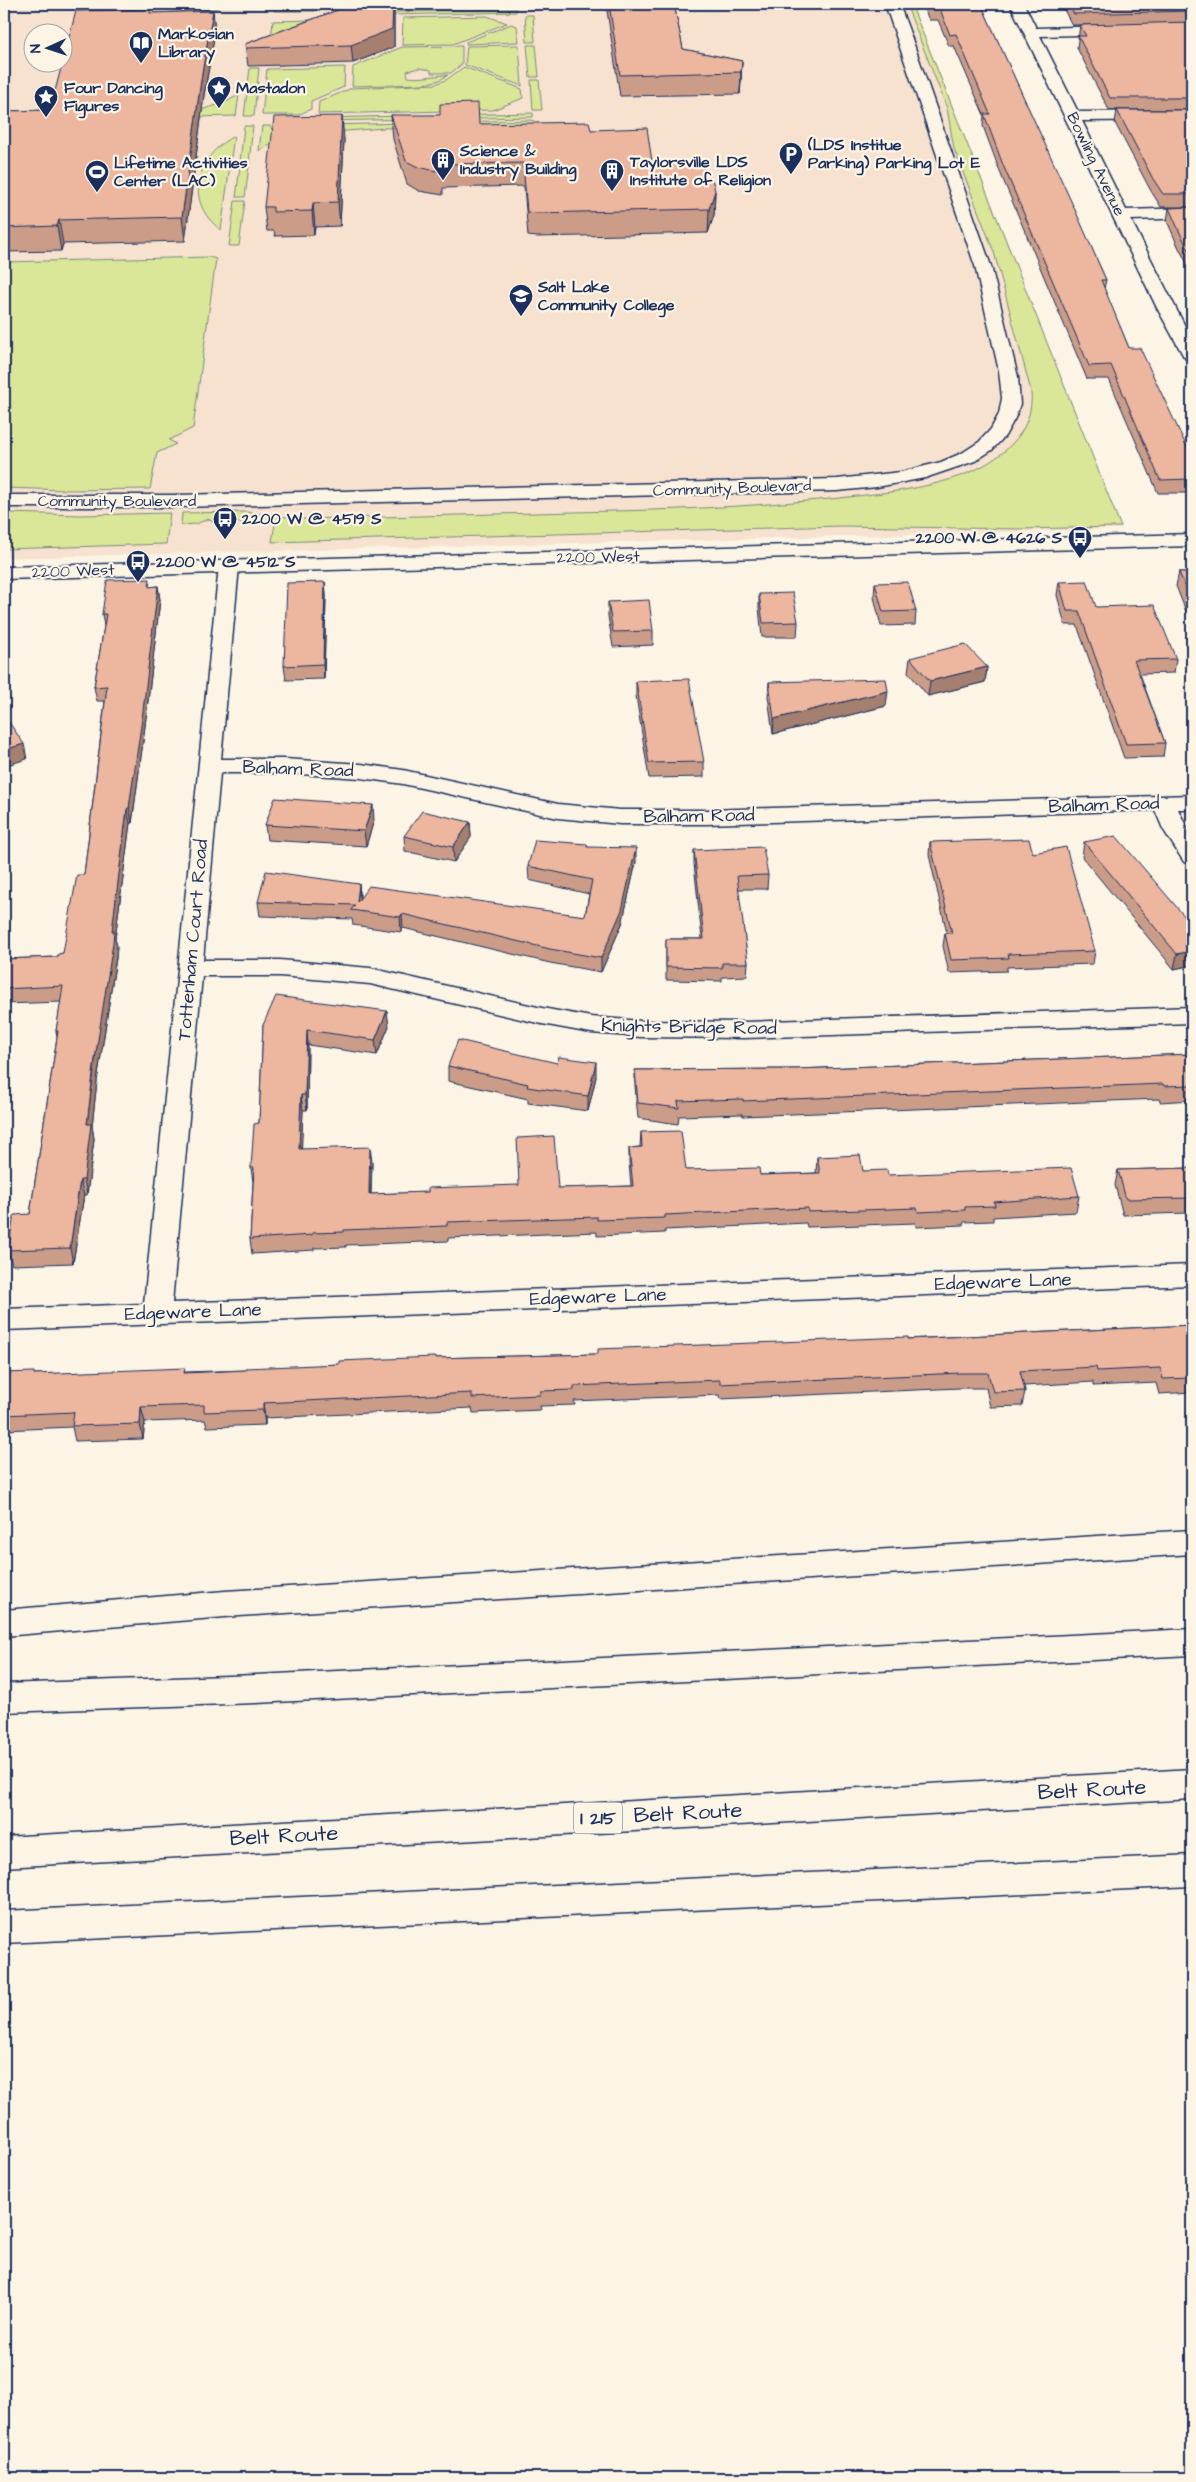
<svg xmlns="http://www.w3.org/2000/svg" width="1196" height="2482" font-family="'Architects Daughter',sans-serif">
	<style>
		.built { fill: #f7e2d0; fill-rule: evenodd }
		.green { fill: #dae698; stroke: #7a8a7b }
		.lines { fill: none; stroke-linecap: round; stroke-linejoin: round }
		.street-casing { stroke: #1b2f5e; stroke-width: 3 }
		.secondary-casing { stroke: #1b2f5e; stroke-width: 3 }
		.highway-casing { stroke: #1b2f5e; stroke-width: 3 }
		.street { fill: #fcf5e5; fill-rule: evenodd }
		.secondary { fill: #fcf5e5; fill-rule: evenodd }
		.highway { fill: #fcf5e5; fill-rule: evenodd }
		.wall { fill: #cb9d89; stroke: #1b2f5e }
		.shaded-wall { fill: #a57f6f; stroke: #1b2f5e }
		.building { fill: #ecb69f; stroke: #1b2f5e }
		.labels { text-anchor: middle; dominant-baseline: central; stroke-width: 4.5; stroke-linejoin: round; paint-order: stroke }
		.far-poi-label { font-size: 16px; font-weight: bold; fill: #1b2f5e; stroke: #fcf5e5; text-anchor: start }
		.far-street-label { font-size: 16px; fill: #1b2f5e; stroke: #fcf5e5 }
		.shield { fill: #fcf5e5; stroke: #5e6a86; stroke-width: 1 }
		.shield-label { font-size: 18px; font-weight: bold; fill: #1b2f5e }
		.street-label { font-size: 19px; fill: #1b2f5e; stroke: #fcf5e5 }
		.near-street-label { font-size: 22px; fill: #1b2f5e; stroke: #fcf5e5 }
	</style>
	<rect width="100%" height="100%" fill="#fcf5e5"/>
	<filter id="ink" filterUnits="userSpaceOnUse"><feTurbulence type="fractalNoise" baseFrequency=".02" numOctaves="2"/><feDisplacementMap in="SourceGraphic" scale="10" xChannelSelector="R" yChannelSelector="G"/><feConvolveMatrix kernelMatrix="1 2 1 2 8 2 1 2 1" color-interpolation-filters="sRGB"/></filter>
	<g filter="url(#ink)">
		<path class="built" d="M4 4H912L1122 529 4 558ZM32 32H62V62H32Z"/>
		<g class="green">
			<polygon points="155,4 229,4 214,9 193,7 171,10"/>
			<polygon points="275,4 328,4 327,6 316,6 315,11 274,11"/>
			<polygon points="441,4 532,4 532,6 441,8"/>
			<path d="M906 4H911L1121 527 1019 529 842 526 272 542 275 523H261L251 517 240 523 229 518 217 524 208 519 196 524 181 525 182 513 246 512 303 519C419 516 536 513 652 510 715 508 777 504 840 498 881 493 923 490 963 475 999 461 1035 434 1031 391L994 252 954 149 947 108Z"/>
			<polygon points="516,9 516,12 392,15 392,12"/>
			<polygon points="525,15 533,15 535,42 527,42"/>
			<polygon points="487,16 507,23 453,44 402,45 403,18"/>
			<polygon points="354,19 286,38 283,65 268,65 273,21"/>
			<polygon points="511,24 517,26 519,42 466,44 466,42"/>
			<polygon points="519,45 522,86 465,65 467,46"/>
			<polygon points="527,45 536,45 539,77 530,77"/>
			<path d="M462 46V64L451 73H431V70L419 68 407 71 408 77C422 79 434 75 448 75L440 80 425 84 352 86 353 67 402 47Z"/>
			<polygon points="345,67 344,87 311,101 311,109 298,115 262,115 267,69"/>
			<polygon points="464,67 522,89 523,98 493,110 318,114 319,102 352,88 435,84 446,80"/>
			<polygon points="250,68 259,68 254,116 244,116"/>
			<polygon points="531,80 539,80 542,110 533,110"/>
			<polygon points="239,95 236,116 196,117 197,111 224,103"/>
			<polygon points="533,113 533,117 318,121 318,118"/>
			<polygon points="531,120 543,124 384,128 335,132 326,125"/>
			<polygon points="244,126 253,126 249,162 240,162"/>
			<polygon points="262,126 270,126 274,133 273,143 259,151"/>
			<path d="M234 136 221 230C183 202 196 156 234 136Z"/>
			<polygon points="240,166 249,166 245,197 236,197"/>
			<polygon points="235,201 245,201 239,246 229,246"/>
			<polygon points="210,257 216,259 193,428 169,440 176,444 157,453 150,489 68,490 4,488 4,262"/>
			<polygon points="4,513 81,515 170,513 166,544 4,549"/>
		</g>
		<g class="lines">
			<defs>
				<g id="street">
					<polygon points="1010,4 1024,4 1036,28 1192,24 1192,32 1040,36 1078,112 1192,111 1192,120 1082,121 1126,210 1192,208 1192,218 1131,220 1192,340 1192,360 1186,359 1183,355 1157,308"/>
					<polygon points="229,560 236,562 239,566 221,759 284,759 361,764 403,770 558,804 620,810 706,810 1192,795 1192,809 1178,809 1192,839 1192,864 1184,862 1163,829 1155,810 706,824 620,824 558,818 403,784 361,778 284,773 220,773 203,960 280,960 370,968 542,1008 591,1017 641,1021 744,1022 1192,1007 1192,1023 744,1038 641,1037 591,1033 542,1024 370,984 280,976 202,976 172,1303 1192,1265 1192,1285 4,1330 4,1309 144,1304 219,566 222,562"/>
				</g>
				<g id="secondary">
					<polygon points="885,4 899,4 911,36 991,266 1018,377 1020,404 1015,418 1005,436 992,450 975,461 925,478 877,487 837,491 177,507 4,507 4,495 177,495 837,479 901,472 941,462 962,453 979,442 991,429 999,414 1002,398 999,371 975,266"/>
					<polygon points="1192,534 1192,546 4,579 4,567"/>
				</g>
				<g id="highway">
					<polygon points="1192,1530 1192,1554 225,1617 4,1636 4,1610 225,1591"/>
					<polygon points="1192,1629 1192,1655 256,1703 4,1712 4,1684 256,1675"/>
					<polygon points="1192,1769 1192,1799 4,1867 4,1837"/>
					<polygon points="1192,1855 1192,1886 4,1943 4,1911"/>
				</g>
			</defs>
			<use href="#street" class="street-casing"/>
			<use href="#secondary" class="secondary-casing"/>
			<use href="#highway" class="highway-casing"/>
			<use href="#street" class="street"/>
			<use href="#secondary" class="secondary"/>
			<use href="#highway" class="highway"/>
		</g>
		<g class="wall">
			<polygon points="354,4 394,4 394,47 353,63 248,66 245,44"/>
			<polygon points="603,4 674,4 683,49 742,61 740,94 620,96 606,4"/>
			<polygon points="922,4 981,4 1106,280 1104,289 1129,348 1192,458 1192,493 1158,493 1109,379 1087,379 1002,177 983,126 984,115 954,46 949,46 938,20 929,20"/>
			<polygon points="1061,4 1192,4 1192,110 1109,110 1077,48 1080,25 1098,25 1072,25"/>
			<polygon points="213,11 215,33 204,95 185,241 63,244 61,251 4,252 4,111 50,110 151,13"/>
			<polygon points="1117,110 1192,110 1192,207 1161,207 1151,191 1115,123"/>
			<polygon points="391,115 479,124 591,130 652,162 681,165 715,191 714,215 708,233 537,237 528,236 524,186 443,188 443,195 419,191 407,184 393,139"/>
			<polygon points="344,139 340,226 315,227 314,235 275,236 274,231 267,231 264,207"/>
			<polygon points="1192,207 1192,273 1178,246 1167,221 1169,208"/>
			<polygon points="1179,572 1192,572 1192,614 1187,614 1176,586"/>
			<polygon points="325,582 326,596 324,679 286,680 284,666"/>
			<polygon points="1059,582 1096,607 1176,659 1174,673 1140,674 1165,743 1163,757 1124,758 1077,625 1065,625 1057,595"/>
			<polygon points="875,583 916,611 915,625 881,626 874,597"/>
			<polygon points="158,586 160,600 144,734 132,823 130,823 115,939 117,946 116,958 97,1081 92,1126 94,1139 87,1195 84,1195 73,1263 12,1265 8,1250 30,1214 57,1037 56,1031 61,1002 4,1004 4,959 57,957 63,953 84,875 105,701 97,701 94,687 104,626 102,614 151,587"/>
			<polygon points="759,594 798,622 797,637 762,637 759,608"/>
			<polygon points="608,602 653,631 653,645 613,647 608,616"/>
			<polygon points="910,658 987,667 985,682 928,696 908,672"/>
			<polygon points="636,681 704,762 704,777 649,778 636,696"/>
			<polygon points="769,682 886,706 773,734 768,696"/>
			<polygon points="374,820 366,846 267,840 265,825"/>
			<polygon points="470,822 471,837 454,862 405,851 404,836"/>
			<polygon points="930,842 1033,853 1095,951 1093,964 1007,967 1007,971 949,973 943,946 945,933 947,933 929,855"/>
			<polygon points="1084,842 1192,925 1192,965 1174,969 1082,857"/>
			<polygon points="587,844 587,847 636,862 622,924 601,972 550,963 403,928 401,932 353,925 352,919 260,916 258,902 359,884 360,898 585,916 589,894 529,880 528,866"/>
			<polygon points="694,850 768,875 767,889 738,889 748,963 747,976 722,977 722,981 666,980 666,939 702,939 694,864"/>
			<polygon points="263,1025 389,1026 377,1055 308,1045 307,1110 303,1110 301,1149 372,1162 371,1194 631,1186 629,1163 629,1148 640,1147 641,1132 686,1170 760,1175 816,1173 817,1157 863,1171 888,1175 1079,1196 1076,1212 993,1217 993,1221 964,1222 963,1225 916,1227 915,1223 807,1227 806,1223 665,1230 665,1233 597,1236 597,1232 448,1238 448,1241 346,1245 346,1247 314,1248 314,1250 252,1254 250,1239 253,1182 251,1168 259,1123"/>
			<polygon points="1192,1054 1192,1100 1160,1102 1159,1099 743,1116 742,1114 679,1116 678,1124 638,1118 635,1086 635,1070 797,1069"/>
			<polygon points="448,1066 596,1077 588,1111 528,1103 528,1099 448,1081"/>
			<polygon points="1192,1168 1192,1210 1189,1210 1188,1213 1123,1215 1115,1185 1118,1170"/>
			<polygon points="1192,1325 1192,1392 1159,1394 1156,1383 1093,1386 1093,1382 1024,1386 1025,1391 1022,1406 990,1407 986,1388 959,1388 720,1399 719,1395 574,1401 575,1405 540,1406 541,1410 473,1413 472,1408 265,1418 265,1425 207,1427 205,1420 145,1422 143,1439 75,1441 72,1427 4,1430 4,1373 35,1374 185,1372 246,1370 434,1358 598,1354"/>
		</g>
		<g class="shaded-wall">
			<polygon points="393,4 394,4 394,47 353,63 351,45"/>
			<polygon points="213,11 215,33 204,95 185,241 182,217 202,73"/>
			<polygon points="742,61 741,83 740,94 741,72"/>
			<polygon points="342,116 344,139 340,226 338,202"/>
			<polygon points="715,191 714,215 708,233 709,209"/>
			<polygon points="313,203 315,227 314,235 312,211"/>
			<polygon points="59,220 63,244 61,251 57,226"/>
			<polygon points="325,582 326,596 324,679 323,664"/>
			<polygon points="158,586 160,600 144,734 132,823 129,808"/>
			<polygon points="987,667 985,682 928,696 930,681"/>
			<polygon points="888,691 886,706 773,734 774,719"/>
			<polygon points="24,744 27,759 4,766 4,750"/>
			<polygon points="373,805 374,820 366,846 364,831"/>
			<polygon points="127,809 130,823 115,939 117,946 116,958 97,1081 92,1126 94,1139 87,1195 84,1180 87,1124"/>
			<polygon points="470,822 471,837 454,862 453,847"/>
			<polygon points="636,848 636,862 622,924 601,972 601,958"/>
			<polygon points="359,884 360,899 357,902"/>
			<polygon points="402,914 403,928 401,932 400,917"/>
			<polygon points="1192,951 1192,965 1174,969 1177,954"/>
			<polygon points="387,1011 389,1026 377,1055 375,1040"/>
			<polygon points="307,1030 308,1045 307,1110 305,1095"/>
			<polygon points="596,1062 596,1077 588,1111 588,1096"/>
			<polygon points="301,1095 303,1110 301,1164 299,1149"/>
			<polygon points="370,1147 372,1162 370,1209 369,1194"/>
			<polygon points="80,1180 84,1195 73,1263 70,1248"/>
			<polygon points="263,1403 265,1418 265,1425 263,1410"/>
			<polygon points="141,1407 145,1422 143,1439 140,1424"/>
		</g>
		<g class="building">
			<polygon points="354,4 393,4 392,29 351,45 246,48 245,44"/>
			<polygon points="609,4 674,4 683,49 742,61 741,72 620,75"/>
			<polygon points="928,4 981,4 1076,212 1106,280 1101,280 1129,348 1140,348 1192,458 1192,479 1160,480 1111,365 1089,366 1003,165 984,114 990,114 956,34 950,35 940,9 930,9"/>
			<polygon points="1068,4 1192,4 1192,11 1074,14"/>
			<polygon points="150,9 150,13 213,11 202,73 182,217 59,220 57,226 4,228 4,111 50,110 76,11"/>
			<polygon points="1192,22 1192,98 1110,98 1078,36 1086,36 1080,25"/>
			<polygon points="478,103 479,124 589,122 591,130 647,128 652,162 680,162 681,165 700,164 713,182 715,191 709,209 537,213 527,212 523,163 442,164 442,172 418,167 406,161 391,115 440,115 440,104"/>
			<polygon points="1117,110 1192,110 1192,194 1163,194 1153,179"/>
			<polygon points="342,116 338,202 313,203 312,211 273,212 273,207 264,207 274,117"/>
			<polygon points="1192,207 1192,256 1180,233 1169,208"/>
			<polygon points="1179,572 1192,572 1192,599 1190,599"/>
			<polygon points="150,579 149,587 158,586 142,719 129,808 127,809 112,931 114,931 113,943 94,1066 87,1124 91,1124 84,1180 80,1180 70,1248 8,1250 14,1215 30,1214 58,1031 56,1031 63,986 4,989 4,959 57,957 58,954 63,953 77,875 84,875 107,686 94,687 106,614 102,614 107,580"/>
			<polygon points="1087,581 1096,607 1154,605 1176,659 1134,660 1165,743 1126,744 1079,611 1067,611 1059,582"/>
			<polygon points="325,582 323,664 284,666 287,583"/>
			<polygon points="908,582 916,611 883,612 875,583"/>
			<polygon points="793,593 798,622 763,623 759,594"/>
			<polygon points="649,600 653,631 613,632 608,602"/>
			<polygon points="965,644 987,667 930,681 910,658"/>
			<polygon points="689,679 704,762 649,763 636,681"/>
			<polygon points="886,679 888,691 774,719 769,682"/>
			<polygon points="4,715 24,744 4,750"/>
			<polygon points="275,798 373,805 364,831 265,825"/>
			<polygon points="422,811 470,822 453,847 404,836"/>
			<polygon points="1116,836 1192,925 1192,951 1177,954 1084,842"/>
			<polygon points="1029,839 1033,853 1066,847 1095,951 1008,954 1009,958 951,960 945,933 952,933 930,842"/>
			<polygon points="535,840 587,844 587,847 636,848 622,910 601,958 550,949 402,914 400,917 351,910 355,905 258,902 266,871 359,884 357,902 369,886 585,916 592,880 528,866"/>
			<polygon points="763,847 768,875 737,876 748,963 722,963 722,968 666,967 666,939 704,939 694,850"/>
			<polygon points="276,996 387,1011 375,1040 307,1030 305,1095 301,1095 299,1149 370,1147 369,1194 428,1192 428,1188 519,1185 517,1138 554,1136 558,1188 633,1186 629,1148 642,1147 641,1132 681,1131 686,1170 759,1168 760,1175 820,1173 817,1157 860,1155 863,1171 887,1170 888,1175 1071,1168 1079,1196 994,1202 995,1206 965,1207 965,1210 918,1212 917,1208 808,1212 808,1208 665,1215 665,1218 597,1220 597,1217 447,1222 447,1226 344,1230 344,1232 312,1233 312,1235 250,1239 254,1168 251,1168 254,1124 259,1123 263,1025"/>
			<polygon points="458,1040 557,1063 559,1057 596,1062 588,1096 527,1087 528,1084 448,1066"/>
			<polygon points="1192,1054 1192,1085 1164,1086 1163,1084 743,1101 743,1099 678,1101 679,1108 638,1103 635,1070 797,1069"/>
			<polygon points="1192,1168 1192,1195 1191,1195 1192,1198 1126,1199 1118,1170"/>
			<polygon points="1192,1325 1192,1378 1163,1379 1160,1368 1097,1371 1096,1367 1020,1371 1025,1391 993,1392 988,1373 961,1373 720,1384 720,1380 574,1386 574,1390 540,1391 540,1395 472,1398 472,1393 263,1403 263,1410 204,1412 204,1405 141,1407 140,1424 72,1426 74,1412 4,1415 4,1373 34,1372 34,1374 185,1368 184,1373 246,1370 246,1368 339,1364 339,1361 434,1357 434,1358 598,1354 598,1349 908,1337 908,1339"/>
		</g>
	</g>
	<defs>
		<symbol id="library-pin" viewBox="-11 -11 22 30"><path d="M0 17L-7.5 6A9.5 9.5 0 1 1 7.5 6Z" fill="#1b2f5e" stroke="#fcf5e5"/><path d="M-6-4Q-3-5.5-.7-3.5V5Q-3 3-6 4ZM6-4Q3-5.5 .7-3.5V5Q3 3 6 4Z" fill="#fff"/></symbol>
		<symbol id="sight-pin" viewBox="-11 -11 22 30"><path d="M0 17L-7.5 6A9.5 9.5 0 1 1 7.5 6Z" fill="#1b2f5e" stroke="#fcf5e5"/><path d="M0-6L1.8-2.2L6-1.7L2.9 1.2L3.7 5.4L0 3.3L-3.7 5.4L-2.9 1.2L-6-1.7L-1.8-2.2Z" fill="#fff"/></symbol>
		<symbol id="parking-pin" viewBox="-11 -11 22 30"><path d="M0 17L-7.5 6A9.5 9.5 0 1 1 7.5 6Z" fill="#1b2f5e" stroke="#fcf5e5"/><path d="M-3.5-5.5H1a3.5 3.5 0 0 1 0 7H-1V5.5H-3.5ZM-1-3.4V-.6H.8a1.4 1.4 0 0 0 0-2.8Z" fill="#fff"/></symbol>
		<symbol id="building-pin" viewBox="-11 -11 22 30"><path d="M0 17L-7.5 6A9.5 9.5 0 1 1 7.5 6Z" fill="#1b2f5e" stroke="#fcf5e5"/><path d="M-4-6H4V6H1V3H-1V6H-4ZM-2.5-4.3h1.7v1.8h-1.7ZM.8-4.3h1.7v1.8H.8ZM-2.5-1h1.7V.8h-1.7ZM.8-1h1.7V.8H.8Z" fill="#fff"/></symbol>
		<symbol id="stadium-pin" viewBox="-11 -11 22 30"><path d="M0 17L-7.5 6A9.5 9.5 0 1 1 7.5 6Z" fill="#1b2f5e" stroke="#fcf5e5"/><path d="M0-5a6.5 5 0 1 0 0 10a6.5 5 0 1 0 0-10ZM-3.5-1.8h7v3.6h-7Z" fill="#fff"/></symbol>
		<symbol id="university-pin" viewBox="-11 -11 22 30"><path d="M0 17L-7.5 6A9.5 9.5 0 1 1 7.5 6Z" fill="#1b2f5e" stroke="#fcf5e5"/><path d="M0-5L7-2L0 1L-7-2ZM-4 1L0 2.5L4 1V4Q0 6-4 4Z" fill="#fff"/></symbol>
		<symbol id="bus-pin" viewBox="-11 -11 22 30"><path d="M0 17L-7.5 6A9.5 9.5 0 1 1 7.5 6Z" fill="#1b2f5e" stroke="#fcf5e5"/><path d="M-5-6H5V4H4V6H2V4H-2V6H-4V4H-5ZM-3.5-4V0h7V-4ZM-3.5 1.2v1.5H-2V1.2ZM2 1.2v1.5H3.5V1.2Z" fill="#fff"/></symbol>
	</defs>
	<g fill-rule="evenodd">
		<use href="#library-pin" x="127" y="29" width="28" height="38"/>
		<use href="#sight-pin" x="205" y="74" width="28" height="38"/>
		<use href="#sight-pin" x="32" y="83" width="28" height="38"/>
		<use href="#parking-pin" x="777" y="140" width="28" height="38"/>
		<use href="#building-pin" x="429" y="146" width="28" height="38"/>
		<use href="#building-pin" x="598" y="157" width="28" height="38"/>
		<use href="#stadium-pin" x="83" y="158" width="28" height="38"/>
		<use href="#university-pin" x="507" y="282" width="28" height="38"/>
		<use href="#bus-pin" x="211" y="505" width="28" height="38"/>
		<use href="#bus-pin" x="1066" y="524" width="28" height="38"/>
		<use href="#bus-pin" x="124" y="548" width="28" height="38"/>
	</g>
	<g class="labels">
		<g class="far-poi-label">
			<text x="158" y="34">Markosian<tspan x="158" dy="18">Library</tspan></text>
			<text x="64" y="88">Four Dancing<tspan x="64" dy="18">Figures</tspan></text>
			<text x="236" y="88">Mastadon</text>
			<text x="808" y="145">(LDS Institue<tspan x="808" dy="18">Parking) Parking Lot E</tspan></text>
			<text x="460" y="151">Science &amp;<tspan x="460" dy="18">Industry Building</tspan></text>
			<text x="630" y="162">Taylorsville LDS<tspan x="630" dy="18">Institute of Religion</tspan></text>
			<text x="114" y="163">Lifetime Activities<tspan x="114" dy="18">Center (LAC)</tspan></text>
			<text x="538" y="287">Salt Lake<tspan x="538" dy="18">Community College</tspan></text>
			<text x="242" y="519">2200 W @ 4519 S</text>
			<text x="1062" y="538" text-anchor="end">2200 W @ 4626 S</text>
			<text x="156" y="562">2200 W @ 4512 S</text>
		</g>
		<g class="far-street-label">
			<text transform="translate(1096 164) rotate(64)">Bowling Avenue</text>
			<text transform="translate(732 488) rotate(-2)">Community Boulevard</text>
			<text x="117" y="501">Community Boulevard</text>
			<text transform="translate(598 557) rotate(-1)">2200 West</text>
			<text transform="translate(73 571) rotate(-2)">2200 West</text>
		</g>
		<rect class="shield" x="574" y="1802.5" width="48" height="31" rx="4"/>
		<g class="shield-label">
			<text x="598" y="1818">I 215</text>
		</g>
		<g class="street-label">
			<text transform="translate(298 769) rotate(2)">Balham Road</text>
			<text transform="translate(1104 805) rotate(-2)">Balham Road</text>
			<text transform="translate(699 816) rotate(-1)">Balham Road</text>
			<text transform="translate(193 940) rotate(-85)">Tottenham Court Road</text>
			<text transform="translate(689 1027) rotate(1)">Knights Bridge Road</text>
			<text transform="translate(1003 1282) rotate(-2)">Edgeware Lane</text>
			<text transform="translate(598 1297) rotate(-2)">Edgeware Lane</text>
			<text transform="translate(193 1312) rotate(-2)">Edgeware Lane</text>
		</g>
		<g class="near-street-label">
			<text transform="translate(1092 1790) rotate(-3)">Belt Route</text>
			<text transform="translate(688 1813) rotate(-3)">Belt Route</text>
			<text transform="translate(284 1836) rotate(-3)">Belt Route</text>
		</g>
	</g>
	<rect width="1196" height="2482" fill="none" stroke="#fcf5e5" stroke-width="20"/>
	<rect x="10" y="10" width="1176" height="2462" fill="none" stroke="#1b2f5e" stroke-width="2" filter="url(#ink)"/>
	<g transform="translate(48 48) rotate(267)"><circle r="24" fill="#fcf5e5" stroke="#a2a6af"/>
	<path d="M0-4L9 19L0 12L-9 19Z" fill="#1b2f5e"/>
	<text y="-8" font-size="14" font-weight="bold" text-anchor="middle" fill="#1b2f5e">N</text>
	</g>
</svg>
